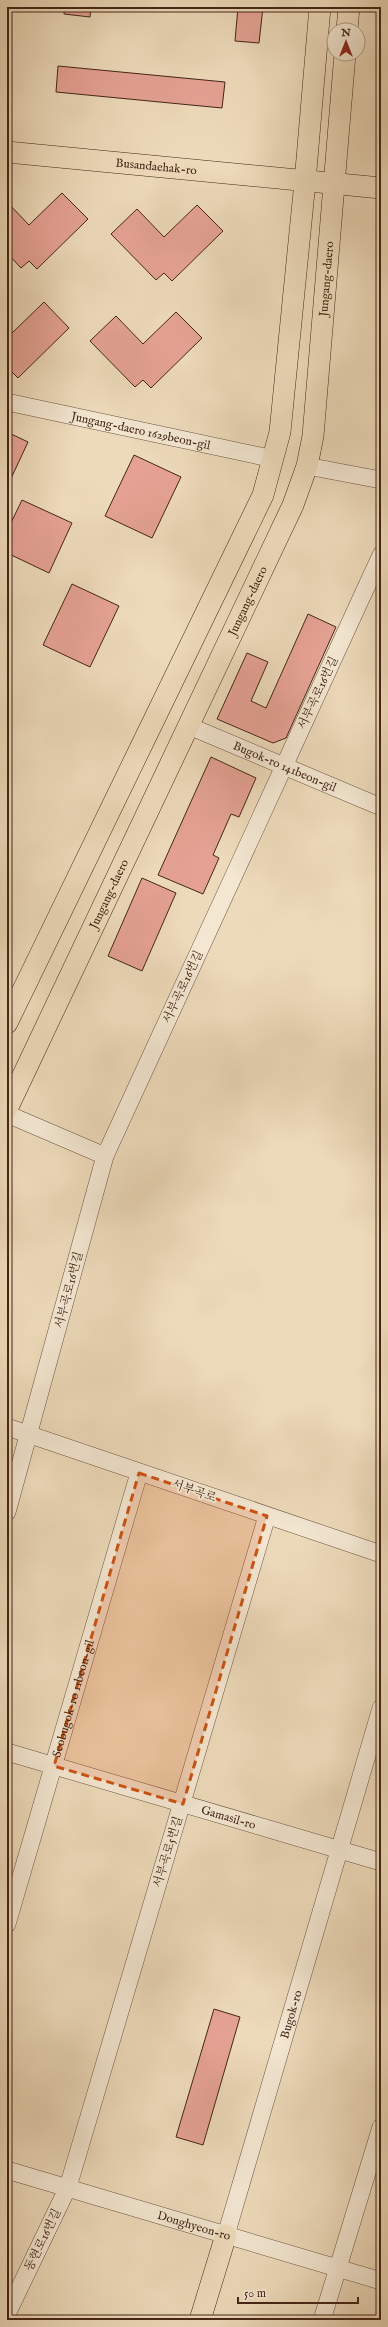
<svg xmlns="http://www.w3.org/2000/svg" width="388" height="2327" font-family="'IM FELL English','Noto Serif KR',serif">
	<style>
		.building { fill: #e5a294; stroke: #442516 }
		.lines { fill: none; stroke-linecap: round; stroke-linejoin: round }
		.minor-casing { stroke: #6e523f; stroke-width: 18 }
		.major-casing { stroke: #442516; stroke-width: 22 }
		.minor { stroke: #f3e7d2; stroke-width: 17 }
		.major { stroke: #eddaba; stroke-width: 21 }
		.marked { fill: #cf510e; fill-opacity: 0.2; stroke: #cf510e; stroke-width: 3; stroke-dasharray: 8 5; stroke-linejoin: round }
		.labels { text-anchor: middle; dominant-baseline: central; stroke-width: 3.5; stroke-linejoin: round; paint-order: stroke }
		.street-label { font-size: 12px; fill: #442516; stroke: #f3e7d2 }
	</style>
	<rect width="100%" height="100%" fill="#eddaba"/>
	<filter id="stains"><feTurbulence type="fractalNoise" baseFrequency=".005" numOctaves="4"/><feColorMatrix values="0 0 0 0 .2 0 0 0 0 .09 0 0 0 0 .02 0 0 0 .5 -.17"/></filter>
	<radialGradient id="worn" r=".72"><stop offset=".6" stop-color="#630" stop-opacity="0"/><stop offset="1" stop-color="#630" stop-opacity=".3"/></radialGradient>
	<g class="building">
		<polygon points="64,7 91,7 90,17 64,14"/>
		<polygon points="238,7 263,7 259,43 235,41"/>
		<polygon points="58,66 225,82 222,108 56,92"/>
		<polygon points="62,193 88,219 37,269 29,261 21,268 7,253 7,202 29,225"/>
		<polygon points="197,205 223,231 172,281 164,273 156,280 111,234 137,209 164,237"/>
		<polygon points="44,302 69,328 18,378 10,370 7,373 7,330 11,334"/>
		<polygon points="176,312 202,338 151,388 143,380 135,387 90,341 116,316 143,344"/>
		<polygon points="7,432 28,442 7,487"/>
		<polygon points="134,455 181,477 152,538 105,516"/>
		<polygon points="22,500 72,523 49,573 7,553 7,531"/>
		<polygon points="72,584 119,606 90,667 43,645"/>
		<polygon points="308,614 336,627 286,738 273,743 217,719 247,653 268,662 251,701 266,708"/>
		<polygon points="211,757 256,778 239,817 231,814 213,855 219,858 203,894 158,875"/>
		<polygon points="142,878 176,893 142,971 108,956"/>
		<polygon points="214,2009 240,2017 203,2145 176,2137"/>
	</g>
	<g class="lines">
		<defs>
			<g id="minor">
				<path id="s1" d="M7 402 274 459"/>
				<polyline points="307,466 381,480"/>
				<path id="s2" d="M189 726 381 807"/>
				<polyline points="7,1114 105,1156"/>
				<polyline points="7,1427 381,1554"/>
				<polyline points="7,1512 105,1156 381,555"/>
				<path id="s3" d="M7 1752 381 1862"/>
				<path id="s4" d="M7 1924 139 1473"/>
				<path id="s5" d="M7 2170 381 2281"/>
				<path id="s6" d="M226 2235 381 1708"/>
				<polyline points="7,2314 68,2187 267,1516"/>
				<polyline points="322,2320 381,2127"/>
			</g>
			<g id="major">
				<polyline points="347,30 349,7"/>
				<path id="s7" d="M7 152 381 188"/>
				<polyline points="7,1023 263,495 280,432 305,182 320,7"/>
				<path id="s8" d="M7 1109 293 505 307 466 313 436 345 54"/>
				<polyline points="200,2320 226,2235"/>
			</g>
		</defs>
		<use href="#minor" class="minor-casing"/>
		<use href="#major" class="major-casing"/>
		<use href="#minor" class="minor"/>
		<use href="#major" class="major"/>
	</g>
	<path class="marked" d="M139 1473 267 1516 183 1804 54 1766Z"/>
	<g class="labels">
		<g class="street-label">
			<text stroke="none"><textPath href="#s7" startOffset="150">Busandaehak-ro</textPath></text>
			<text stroke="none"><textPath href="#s8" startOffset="898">Jungang-daero</textPath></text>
			<text stroke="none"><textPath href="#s1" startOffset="137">Jungang-daero 1629beon-gil</textPath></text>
			<text stroke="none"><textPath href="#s8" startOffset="562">Jungang-daero</textPath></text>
			<text transform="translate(318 693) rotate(-65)">서부곡로16번길</text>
			<text stroke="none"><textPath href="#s2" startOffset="104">Bugok-ro 141beon-gil</textPath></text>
			<text stroke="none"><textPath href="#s8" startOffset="238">Jungang-daero</textPath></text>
			<text transform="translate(183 987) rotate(-65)">서부곡로16번길</text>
			<text transform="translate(69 1290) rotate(-75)">서부곡로16번길</text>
			<text transform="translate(194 1491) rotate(19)">서부곡로</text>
			<text stroke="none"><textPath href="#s4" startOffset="235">Seobugok-ro 11beon-gil</textPath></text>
			<text stroke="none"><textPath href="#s3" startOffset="231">Gamasil-ro</textPath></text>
			<text transform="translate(168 1852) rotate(-73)">서부곡로5번길</text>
			<text stroke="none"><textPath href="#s6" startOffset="230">Bugok-ro</textPath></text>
			<text stroke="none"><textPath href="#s5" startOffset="195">Donghyeon-ro</textPath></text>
			<text transform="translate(43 2240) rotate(-64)">동현로16번길</text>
		</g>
	</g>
	<rect width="388" height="2327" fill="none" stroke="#eddaba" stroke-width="24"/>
	<rect x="8" y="8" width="372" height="2311" fill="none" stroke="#442516" stroke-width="2"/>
	<rect x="12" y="12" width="364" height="2303" fill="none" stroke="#442516"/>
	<g transform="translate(346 42)"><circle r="19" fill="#f3e7d2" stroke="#ad9987"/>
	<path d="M0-3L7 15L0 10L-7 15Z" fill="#8f2418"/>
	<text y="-6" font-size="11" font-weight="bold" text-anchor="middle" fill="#442516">N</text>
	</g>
	<path d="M238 2297v6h120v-6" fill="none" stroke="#442516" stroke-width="2"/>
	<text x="244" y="2297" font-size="12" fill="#442516" stroke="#f3e7d2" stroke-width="3" paint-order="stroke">50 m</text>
	<rect width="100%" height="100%" filter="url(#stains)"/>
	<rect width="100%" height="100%" fill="url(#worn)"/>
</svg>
